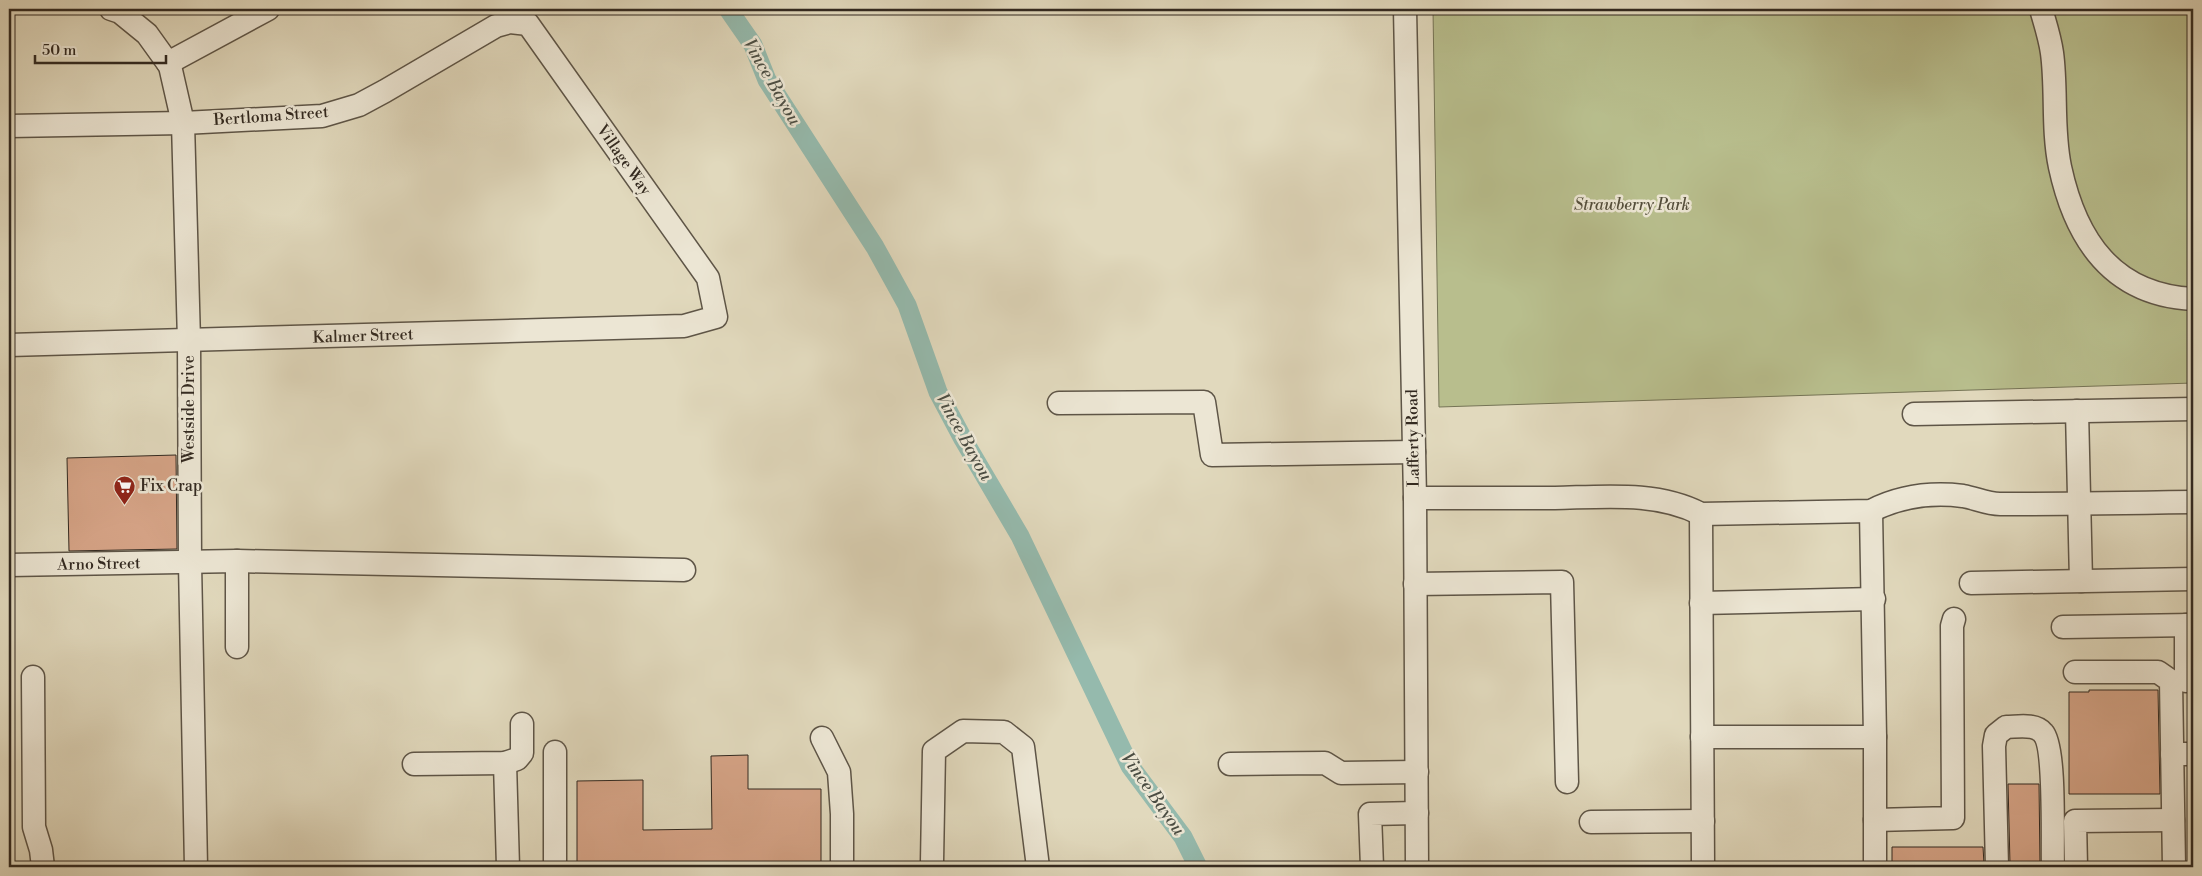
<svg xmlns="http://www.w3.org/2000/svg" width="2202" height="876" font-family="'Libre Bodoni',serif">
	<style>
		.green { fill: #b8be8d; stroke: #757456 }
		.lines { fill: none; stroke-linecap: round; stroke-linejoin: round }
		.canal { stroke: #95baad; stroke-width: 19 }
		.building { fill: #d5a386; stroke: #322920 }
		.minor-casing { stroke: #5e5547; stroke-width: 25 }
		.minor { stroke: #ece6d4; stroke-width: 22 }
		.labels { text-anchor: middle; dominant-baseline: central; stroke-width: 5; stroke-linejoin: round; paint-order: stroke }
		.street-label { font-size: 16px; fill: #322920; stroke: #ece6d4 }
		.park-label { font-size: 16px; font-style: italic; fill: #544e3b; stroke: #ece6d4 }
		.poi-label { font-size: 16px; fill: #322920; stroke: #ece6d4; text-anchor: start }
		.water-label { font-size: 18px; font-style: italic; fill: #4b4d43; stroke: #ece6d4 }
	</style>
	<rect width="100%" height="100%" fill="#e1d9bd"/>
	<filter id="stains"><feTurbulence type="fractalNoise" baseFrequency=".004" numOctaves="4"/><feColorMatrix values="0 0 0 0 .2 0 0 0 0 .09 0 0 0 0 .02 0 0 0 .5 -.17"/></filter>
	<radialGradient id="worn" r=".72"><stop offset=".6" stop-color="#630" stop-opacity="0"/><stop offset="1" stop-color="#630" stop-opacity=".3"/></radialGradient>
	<polygon class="green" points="1433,9 2193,9 2193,383 1439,407"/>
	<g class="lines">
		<polyline class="canal" points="728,9 753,45 767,80 875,247 907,305 938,392 963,439 1020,536 1130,766 1183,837 1198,867"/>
	</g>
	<g class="building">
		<polygon points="176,455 177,549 69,551 67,458"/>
		<polygon points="2089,690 2158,690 2160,794 2069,794 2069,692 2089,692"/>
		<polygon points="748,755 748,789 821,789 821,867 577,867 577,781 643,780 643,830 712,829 711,756"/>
		<polygon points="2008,784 2039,784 2040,864 2010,864"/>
		<polygon points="1892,847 1983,847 1984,864 1981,864 1981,867 1892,867"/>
	</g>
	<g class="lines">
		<defs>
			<g id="minor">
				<polyline points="111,9 120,12 147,34 170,66 183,123 189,341 190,563 196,867"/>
				<polyline points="1405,9 1415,498 1417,867"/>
				<path d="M2041 9C2045 23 2050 38 2052 53 2057 90 2052 129 2060 167 2076 241 2113 295 2193 299"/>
				<polyline points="168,63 268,9"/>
				<polyline points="9,126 183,123 322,116 359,105 385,91 496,26 510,22 528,24 708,278 716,317 684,326 9,345"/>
				<polyline points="1059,403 1204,402 1212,455 1414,452"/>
				<polyline points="2077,411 2081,581"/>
				<polyline points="1914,414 2193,409"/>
				<path d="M1415 498C1462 498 1509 498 1555 498 1604 497 1657 491 1701 514L1871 511C1900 496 1930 492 1963 496 1975 498 1987 504 2000 504 2064 504 2129 503 2193 502"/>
				<polyline points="1871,511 1875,737"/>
				<polyline points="1701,514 1703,867"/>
				<polyline points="237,561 237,647"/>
				<polyline points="9,565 237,561 684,570"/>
				<polyline points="1971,583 2193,579"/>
				<polyline points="1415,584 1562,582 1567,782"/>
				<polyline points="1701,603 1874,599"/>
				<polyline points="2186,625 2186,681"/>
				<polyline points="2063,627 2193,625"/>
				<polyline points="2075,672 2158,672 2171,681 2174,867"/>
				<polyline points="33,677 34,827 41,850 43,867"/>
				<polyline points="1702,737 1875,737 1875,867"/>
				<polyline points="822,738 839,772 842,814 842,867"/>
				<polyline points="555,752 555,867"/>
				<polyline points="2172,754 2193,754"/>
				<polyline points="505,763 508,867"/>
				<polyline points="414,764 505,763 517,759 522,753 522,724"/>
				<polyline points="1230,764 1325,763 1341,773 1417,772"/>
				<polyline points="1875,820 1953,818 1952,626 1954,619"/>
				<polyline points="1591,822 1703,821"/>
				<polyline points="932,862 934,751 963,731 1004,732 1023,747 1038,867"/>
				<polyline points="1372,867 1370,814 1417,813"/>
				<path d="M1997 867 1994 746 1996 735 2006 727C2017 727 2035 723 2043 733 2056 747 2052 843 2053 867"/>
				<polyline points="2076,867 2075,821 2173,820"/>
			</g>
		</defs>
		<use href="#minor" class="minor-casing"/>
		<use href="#minor" class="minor"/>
	</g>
	<defs>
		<symbol id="supermarket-pin" viewBox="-11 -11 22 30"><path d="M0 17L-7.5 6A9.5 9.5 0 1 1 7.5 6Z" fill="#8f2418" stroke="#ece6d4"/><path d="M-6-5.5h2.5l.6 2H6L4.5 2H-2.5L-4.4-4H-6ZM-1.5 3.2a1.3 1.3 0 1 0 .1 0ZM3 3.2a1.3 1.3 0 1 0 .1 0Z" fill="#fff"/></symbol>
	</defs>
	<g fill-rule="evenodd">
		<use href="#supermarket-pin" x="112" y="474" width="25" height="34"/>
	</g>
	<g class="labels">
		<g class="street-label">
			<text transform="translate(271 116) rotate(-4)">Bertloma Street</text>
			<text transform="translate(624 160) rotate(55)">Village Way</text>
			<text transform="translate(363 336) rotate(-2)">Kalmer Street</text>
			<text transform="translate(189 409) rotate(-90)">Westside Drive</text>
			<text transform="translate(1413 438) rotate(-91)">Lafferty Road</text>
			<text transform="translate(99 564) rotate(-1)">Arno Street</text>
		</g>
		<g class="park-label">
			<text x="1632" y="205">Strawberry Park</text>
		</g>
		<g class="poi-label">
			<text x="140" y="486">Fix Crap</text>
		</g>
		<g class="water-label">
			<text transform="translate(772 82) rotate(60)">Vince Bayou</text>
			<text transform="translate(964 437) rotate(61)">Vince Bayou</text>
			<text transform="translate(1153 794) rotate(55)">Vince Bayou</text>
		</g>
	</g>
	<rect width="2202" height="876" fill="none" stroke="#e1d9bd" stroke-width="30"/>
	<rect x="10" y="10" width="2182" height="856" fill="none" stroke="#322920" stroke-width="2.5"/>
	<rect x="15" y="15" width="2172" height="846" fill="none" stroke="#322920"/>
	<path d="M35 55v8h131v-8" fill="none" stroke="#322920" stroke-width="2.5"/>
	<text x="42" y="55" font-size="15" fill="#322920" stroke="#ece6d4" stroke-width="4" paint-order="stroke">50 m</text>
	<rect width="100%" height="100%" filter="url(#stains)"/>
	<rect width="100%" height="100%" fill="url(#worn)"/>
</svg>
